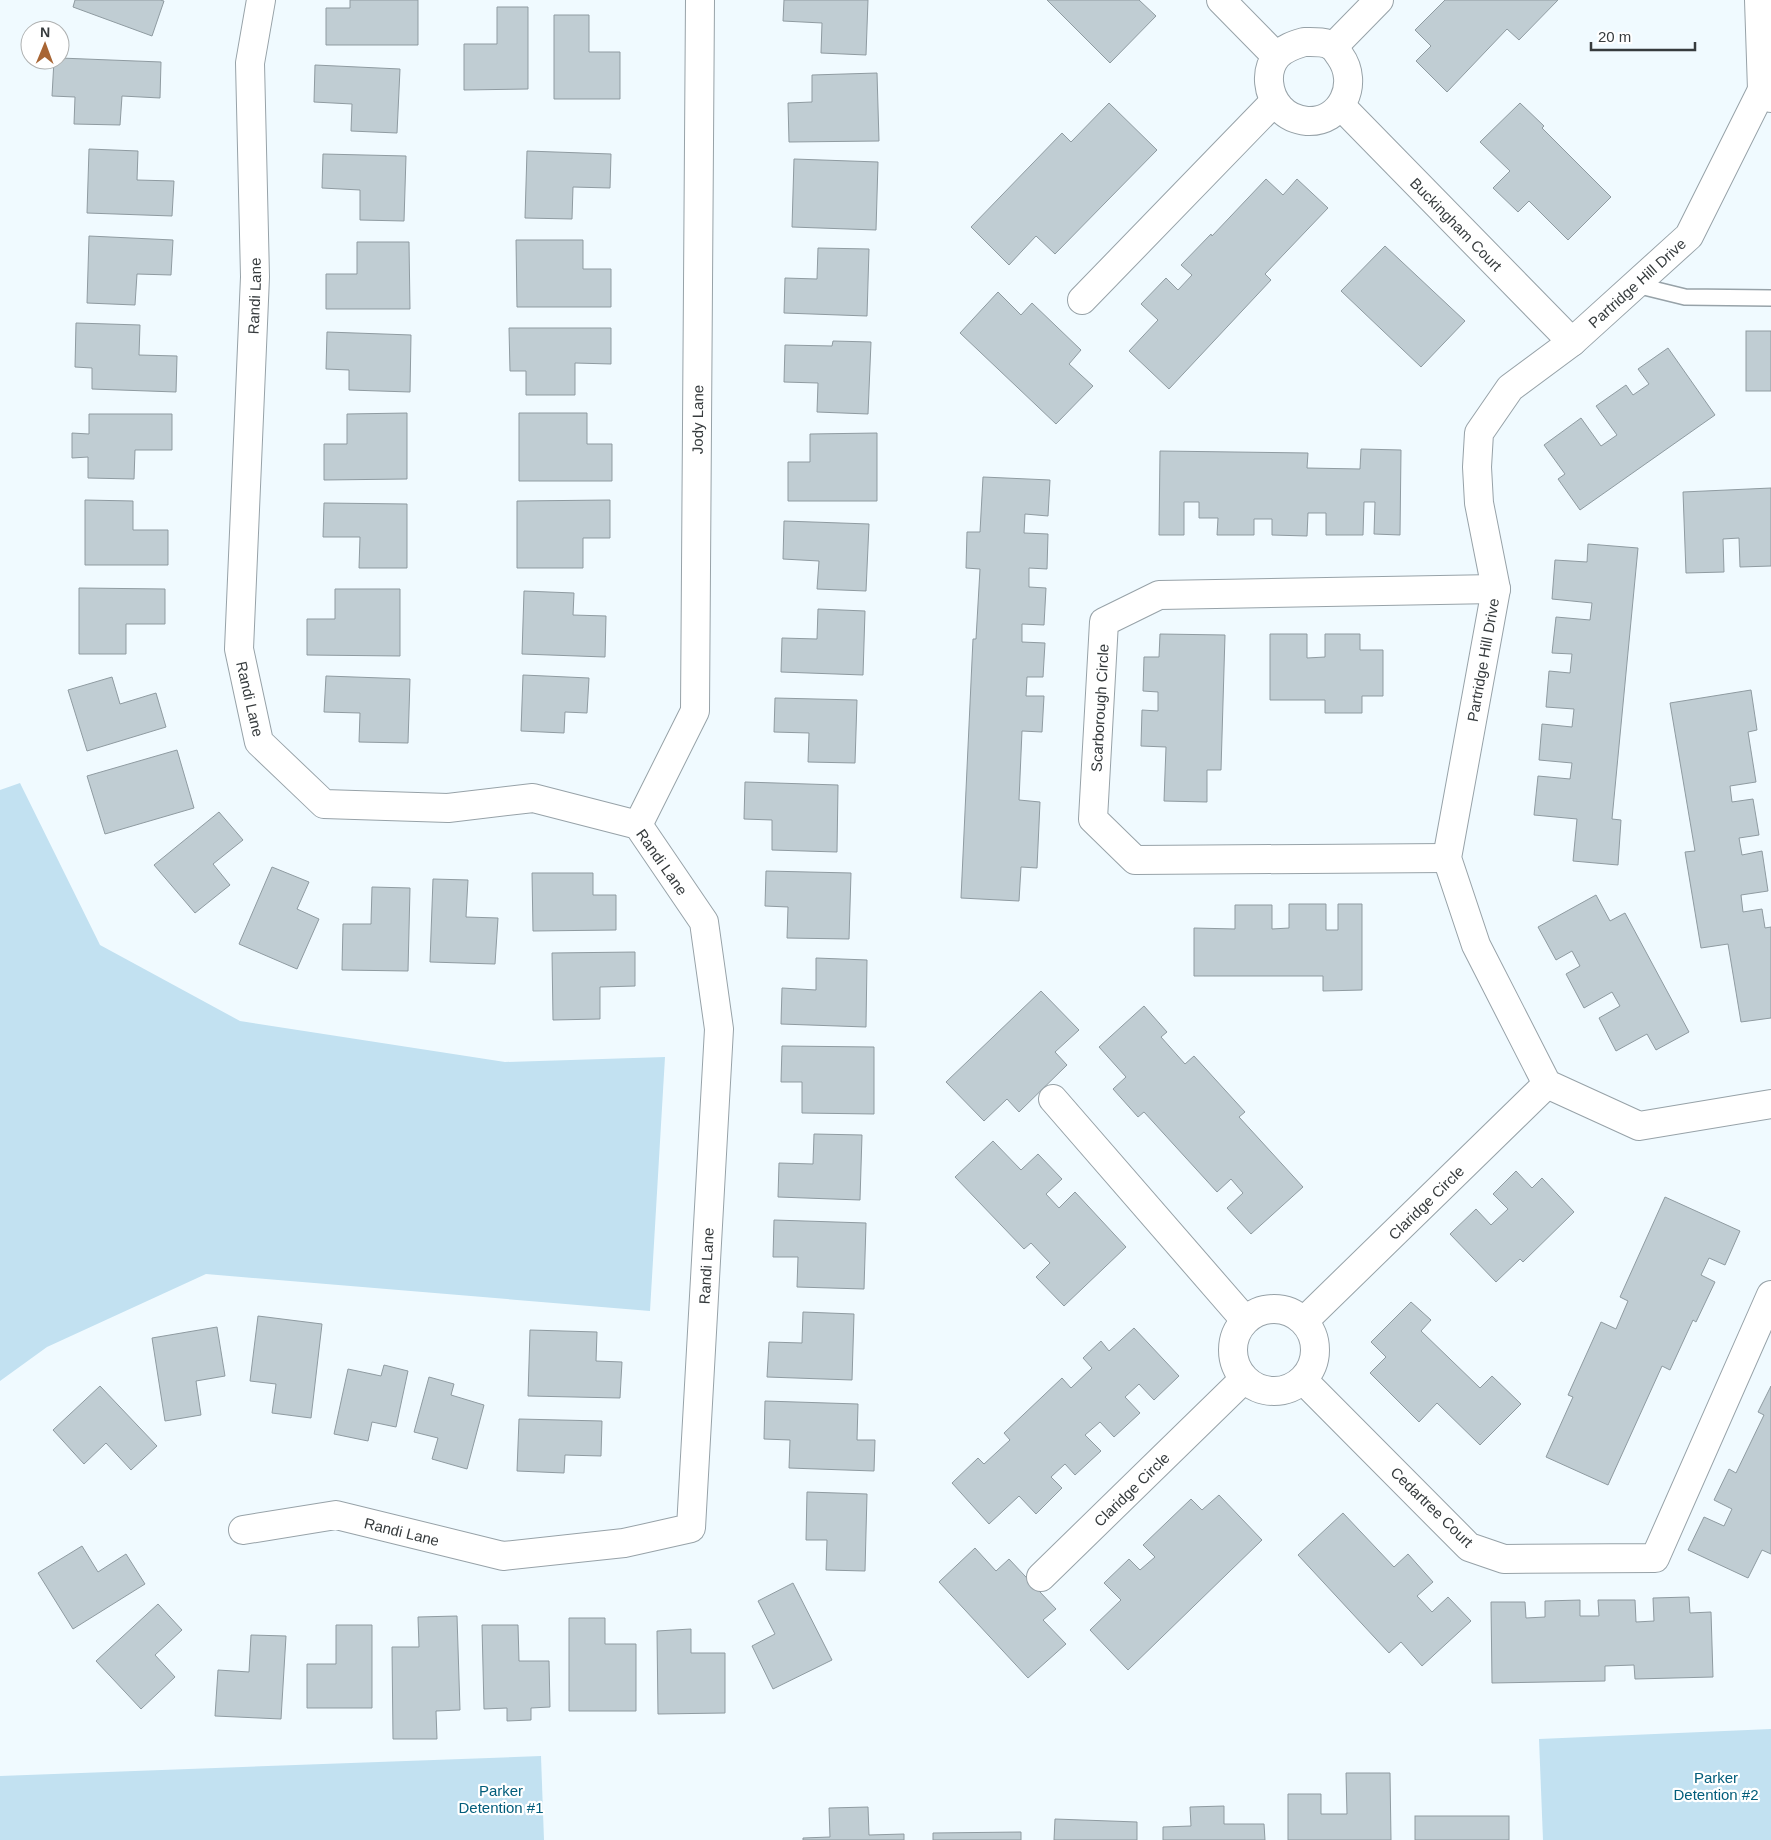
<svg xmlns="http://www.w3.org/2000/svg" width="1771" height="1840" font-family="Helvetica,sans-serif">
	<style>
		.green { fill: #c2e1f1 }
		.building { fill: #c0cdd3; stroke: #8f9ba1 }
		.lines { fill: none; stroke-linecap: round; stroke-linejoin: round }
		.lane-casing { stroke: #97a2a8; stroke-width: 18 }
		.street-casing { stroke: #97a2a8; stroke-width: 30 }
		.lane { stroke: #fff; stroke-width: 15 }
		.street { stroke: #fff; stroke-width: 28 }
		.labels { text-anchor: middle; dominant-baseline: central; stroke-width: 4.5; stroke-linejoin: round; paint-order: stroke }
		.street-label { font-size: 15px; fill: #363b3d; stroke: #fff }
		.park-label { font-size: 15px; fill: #025d7b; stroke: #fff }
	</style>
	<rect width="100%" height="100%" fill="#f0faff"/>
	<g class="green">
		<polygon points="20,783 100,945 240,1021 505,1062 665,1057 650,1311 206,1274 47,1347 0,1381 0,790"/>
		<polygon points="1771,1729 1771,1840 1543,1840 1539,1739"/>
		<polygon points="541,1756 544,1840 0,1840 0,1776"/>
	</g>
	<g class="building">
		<polygon points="75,0 160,0 164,1 152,36 73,7"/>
		<polygon points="350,0 418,0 418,45 326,45 326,8 350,8"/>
		<polygon points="784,0 868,0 866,55 821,53 822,23 783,21"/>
		<polygon points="1047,0 1139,0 1156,16 1110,63"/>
		<polygon points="1445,0 1558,0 1519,40 1507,29 1447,92 1416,61 1431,46 1415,30"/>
		<polygon points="497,7 528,7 528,89 464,90 464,44 497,44"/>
		<polygon points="554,15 589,15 589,52 620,52 620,99 554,99"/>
		<polygon points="60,58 161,62 160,98 122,96 120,125 74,124 75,97 52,96 54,60 60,60"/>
		<polygon points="315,65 400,69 397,133 351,131 352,104 314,102"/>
		<polygon points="877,73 879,141 789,142 788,103 812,102 812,75"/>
		<polygon points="1109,103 1157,150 1055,254 1036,236 1009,265 971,227 1062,133 1071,142"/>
		<polygon points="1520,103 1544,126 1542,128 1611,197 1568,240 1529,201 1518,212 1493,188 1510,171 1480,142"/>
		<polygon points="89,149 138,151 137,180 174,181 172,216 87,213"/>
		<polygon points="527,151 611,154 610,188 573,187 572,219 525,218"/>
		<polygon points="323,154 406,156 404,221 360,220 360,190 322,188"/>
		<polygon points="794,159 878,162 876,230 792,227"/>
		<polygon points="1266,179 1283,195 1297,179 1328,208 1265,274 1271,280 1169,389 1129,351 1158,320 1141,304 1166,278 1178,290 1192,275 1181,265 1211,234 1212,236"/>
		<polygon points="89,236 173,240 171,275 137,274 135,305 87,303"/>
		<polygon points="516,240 583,240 583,269 611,269 611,307 517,307"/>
		<polygon points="357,242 409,242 410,309 326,309 326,274 357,274"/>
		<polygon points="1385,246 1465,321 1421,367 1341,291"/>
		<polygon points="818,248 869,249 867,316 784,313 785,278 817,279"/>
		<polygon points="998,292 1021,315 1032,303 1081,350 1069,364 1093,386 1056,424 960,333"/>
		<polygon points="76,323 140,325 139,355 177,356 176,392 92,389 92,368 75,367"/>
		<polygon points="509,328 611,328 611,364 575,363 575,395 526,395 526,371 510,371"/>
		<rect x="1746" y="331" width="25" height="60"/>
		<polygon points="327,332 411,335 410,392 349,390 349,370 326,369"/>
		<polygon points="833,341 871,342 868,414 817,412 818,383 784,382 785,345 832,346"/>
		<polygon points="1668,348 1715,415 1580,510 1558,479 1565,474 1544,445 1581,418 1601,446 1617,435 1596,406 1626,385 1633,395 1649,384 1638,369"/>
		<polygon points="407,413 407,479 324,480 324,444 347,444 347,414"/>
		<polygon points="519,413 587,413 587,444 612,444 612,481 519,481"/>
		<polygon points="89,414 172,414 172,450 135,450 134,479 88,478 88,457 72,458 72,433 89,434"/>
		<polygon points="877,433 877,501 788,501 788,462 810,462 810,434"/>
		<polygon points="1361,449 1401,450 1400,535 1374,534 1375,502 1364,502 1363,535 1326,535 1326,513 1308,513 1307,536 1272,535 1272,519 1254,519 1254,535 1217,535 1218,518 1199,518 1199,502 1184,502 1184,535 1159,535 1160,451 1308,453 1307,468 1360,469"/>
		<polygon points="983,477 1050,480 1048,516 1025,514 1024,533 1048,534 1047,569 1029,568 1029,587 1046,588 1044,625 1022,624 1022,642 1045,643 1043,677 1027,677 1026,696 1044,696 1042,732 1022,731 1019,800 1040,802 1037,868 1021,867 1019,901 961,898 973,639 976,639 980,569 966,568 967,532 980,532"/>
		<polygon points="1771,488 1771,566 1740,567 1739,538 1723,539 1724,572 1686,573 1683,492"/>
		<polygon points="85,500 133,501 133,530 168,530 168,565 85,565"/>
		<polygon points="610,500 610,538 583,538 583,568 517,568 517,501"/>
		<polygon points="324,503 407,504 407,568 359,568 360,537 323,537"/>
		<polygon points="784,521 869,524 866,591 817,589 819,561 783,559"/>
		<polygon points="1588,544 1638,548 1612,819 1621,820 1618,865 1573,861 1577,819 1534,815 1538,776 1570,779 1572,763 1539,760 1542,724 1572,727 1574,709 1546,707 1549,671 1570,673 1572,654 1552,653 1556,617 1590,620 1592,603 1552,599 1555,560 1587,562"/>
		<polygon points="79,588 165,589 165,624 126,624 126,654 79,654"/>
		<polygon points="335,589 400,589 400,656 307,655 307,619 335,619"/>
		<polygon points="524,591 574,593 573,615 606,616 605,657 522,654"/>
		<polygon points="818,609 865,611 863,675 781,672 782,638 817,639"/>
		<polygon points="1160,634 1225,635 1221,770 1207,770 1207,802 1164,801 1166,747 1141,746 1142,710 1158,711 1158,692 1143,691 1144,657 1159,657"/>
		<polygon points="1270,634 1307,634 1307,658 1325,657 1325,634 1360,634 1360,650 1383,650 1383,696 1362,696 1362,713 1325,713 1325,700 1270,700"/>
		<polygon points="523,675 589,678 587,713 565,712 564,733 521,731"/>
		<polygon points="326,676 410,679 408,743 359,742 360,713 324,712"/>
		<polygon points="112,677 120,704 156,693 166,727 87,751 68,690"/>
		<polygon points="1751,690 1757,730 1748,732 1756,782 1730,786 1732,802 1753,799 1759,835 1739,838 1742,855 1762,851 1768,891 1741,895 1743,912 1762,909 1765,928 1771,927 1771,1018 1741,1022 1728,944 1701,948 1685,852 1695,851 1670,703"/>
		<polygon points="775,698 857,700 855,763 808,762 809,733 774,732"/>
		<polygon points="177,750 194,808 105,834 87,776"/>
		<polygon points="745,782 838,785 837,852 772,850 772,820 744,819"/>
		<polygon points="219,812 243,840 213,864 230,885 195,913 154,865"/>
		<polygon points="272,867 309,882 297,909 319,919 297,969 239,944"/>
		<polygon points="766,871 851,873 849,939 787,938 788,907 765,906"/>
		<polygon points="532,873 593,873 593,895 616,895 616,930 533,931"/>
		<polygon points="433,879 468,880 466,917 498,918 495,964 430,962"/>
		<polygon points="372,887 410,888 408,971 342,970 343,924 371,924"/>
		<polygon points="1596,895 1610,921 1625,913 1689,1032 1656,1050 1647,1034 1616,1051 1599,1018 1620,1006 1612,992 1584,1008 1566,974 1580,966 1572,951 1556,960 1538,927"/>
		<polygon points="1289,904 1326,904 1326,930 1338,930 1338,904 1362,904 1362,990 1323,991 1323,976 1194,976 1194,928 1235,929 1235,905 1272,905 1272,929 1289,928"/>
		<polygon points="635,952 635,986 600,987 600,1019 553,1020 552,953"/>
		<polygon points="816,958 867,960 866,1027 781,1024 782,988 816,990"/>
		<polygon points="1041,991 1079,1030 1055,1052 1067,1065 1019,1112 1007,1099 984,1121 946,1082"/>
		<polygon points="1144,1006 1167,1032 1161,1037 1185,1064 1194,1056 1245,1112 1239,1117 1303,1187 1251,1234 1227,1208 1243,1193 1231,1179 1217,1192 1144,1112 1138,1117 1113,1089 1126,1077 1099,1047"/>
		<polygon points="782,1046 874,1047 874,1114 802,1113 802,1082 781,1082"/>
		<polygon points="814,1134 862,1135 860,1200 778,1197 779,1163 813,1164"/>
		<polygon points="993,1141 1021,1170 1038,1154 1062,1179 1046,1194 1059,1208 1075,1192 1126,1247 1064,1306 1036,1277 1050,1263 1031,1243 1024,1249 955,1177"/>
		<polygon points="1516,1171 1532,1188 1542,1178 1574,1212 1523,1262 1520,1259 1496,1282 1450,1234 1476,1209 1491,1225 1508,1209 1493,1194"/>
		<polygon points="1665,1197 1740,1231 1725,1265 1709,1258 1701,1275 1715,1282 1696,1322 1693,1320 1670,1370 1662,1366 1608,1485 1546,1457 1573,1397 1568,1395 1601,1322 1616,1329 1628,1301 1620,1297"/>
		<polygon points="774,1220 866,1223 864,1289 797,1287 798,1257 773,1257"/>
		<polygon points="1411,1302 1431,1320 1421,1331 1480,1388 1492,1376 1521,1404 1480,1445 1437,1403 1419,1422 1370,1373 1386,1357 1371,1342"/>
		<polygon points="803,1312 854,1314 852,1380 767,1377 769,1342 802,1343"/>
		<polygon points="258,1316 322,1324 311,1418 272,1413 276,1384 250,1381"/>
		<polygon points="217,1327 225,1376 196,1381 201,1415 165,1421 152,1338"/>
		<polygon points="1134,1328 1179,1376 1154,1400 1139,1384 1125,1397 1140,1413 1114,1437 1100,1422 1085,1435 1101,1451 1075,1475 1065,1464 1051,1477 1062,1488 1036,1514 1019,1496 989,1524 952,1483 978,1458 984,1464 1010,1440 1004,1433 1062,1378 1071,1388 1092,1368 1083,1358 1101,1341 1109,1351"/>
		<polygon points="530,1330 597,1332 596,1361 622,1362 620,1398 528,1396"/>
		<polygon points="384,1365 408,1371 396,1427 372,1422 368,1441 334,1434 348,1369 381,1376"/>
		<polygon points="429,1377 454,1384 451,1395 484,1405 467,1469 432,1459 438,1438 414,1432"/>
		<polygon points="100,1386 157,1446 131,1470 106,1443 84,1464 53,1430"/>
		<polygon points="1771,1386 1771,1554 1762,1550 1748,1578 1688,1550 1704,1517 1724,1526 1732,1509 1714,1500 1729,1469 1736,1473 1764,1415 1758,1412"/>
		<polygon points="765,1401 858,1404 857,1440 875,1440 874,1471 789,1468 790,1440 764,1439"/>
		<polygon points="519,1419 602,1421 601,1456 565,1455 564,1473 517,1471"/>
		<polygon points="807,1492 867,1494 865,1571 826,1570 827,1540 806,1540"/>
		<polygon points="1219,1495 1262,1540 1128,1670 1090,1630 1121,1600 1104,1583 1129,1559 1140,1570 1155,1557 1143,1545 1191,1499 1202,1510"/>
		<polygon points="1343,1513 1394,1567 1408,1554 1433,1582 1417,1596 1432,1612 1448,1597 1471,1621 1422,1666 1401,1642 1389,1653 1298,1555"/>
		<polygon points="82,1546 98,1572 126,1554 145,1584 73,1629 38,1573"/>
		<polygon points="975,1548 996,1571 1009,1559 1056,1609 1043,1620 1066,1644 1028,1678 939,1582"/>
		<polygon points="793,1583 832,1660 773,1689 752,1646 775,1634 758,1601"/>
		<polygon points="1689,1597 1690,1613 1711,1612 1713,1677 1635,1679 1634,1665 1605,1666 1605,1681 1492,1683 1491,1602 1525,1602 1526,1618 1545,1617 1545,1601 1580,1600 1580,1616 1599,1616 1598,1600 1635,1600 1636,1622 1654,1621 1653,1598"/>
		<polygon points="158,1604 182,1630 155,1655 175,1677 141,1709 96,1661"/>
		<polygon points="457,1616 460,1710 436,1711 437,1739 393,1739 392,1647 419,1647 418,1617"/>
		<polygon points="569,1618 605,1618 605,1644 636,1644 636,1711 569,1711"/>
		<polygon points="336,1625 372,1625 372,1708 307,1708 307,1664 336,1664"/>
		<polygon points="482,1625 518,1625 519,1661 549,1661 550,1707 531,1708 531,1720 507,1721 507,1708 484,1709"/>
		<polygon points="691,1629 691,1653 725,1653 725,1713 658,1714 657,1631"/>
		<polygon points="251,1635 286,1636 281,1719 215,1716 218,1670 249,1672"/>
		<polygon points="1346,1773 1390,1773 1391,1840 1288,1840 1288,1794 1321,1794 1321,1814 1347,1814"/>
		<polygon points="1224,1806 1224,1824 1264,1824 1265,1840 1163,1840 1163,1827 1191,1826 1190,1807"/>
		<polygon points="868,1807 869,1835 904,1834 904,1840 803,1840 803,1838 830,1837 829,1808"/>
		<rect x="1415" y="1816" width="94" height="24"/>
		<polygon points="1055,1819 1137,1822 1137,1840 1054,1840"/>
		<polygon points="1021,1832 1021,1840 933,1840 933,1833"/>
	</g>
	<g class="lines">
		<defs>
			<polyline id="lane" points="1636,285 1685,297 1771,298"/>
			<g id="street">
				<polyline points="1221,0 1276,56"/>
				<polyline points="1759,0 1762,90"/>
				<path d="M1304 42C1312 42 1326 41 1333 47 1336 49 1338 54 1340 56 1360 84 1341 123 1307 121 1296 120 1287 116 1280 108 1268 95 1264 71 1277 56 1284 48 1294 45 1304 42Z"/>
				<polyline points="1333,47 1379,0"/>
				<polyline points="1771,98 1762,90 1689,236 1572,342 1510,388 1479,433 1477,467 1479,503 1496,589 1447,858 1476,945 1547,1084 1639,1126 1771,1104"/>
				<path id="s1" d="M1341 106 1572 342"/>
				<polyline points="1082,300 1274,102"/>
				<path id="s2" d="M638 825 695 711 700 0"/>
				<path id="s3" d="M1447 858 1135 860 1093 819 1104 622 1159 595 1496 589"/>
				<polyline points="1053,1099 1245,1320"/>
				<circle cx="1274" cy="1350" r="41"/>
				<path id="s4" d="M1304 1321 1547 1084"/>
				<polyline points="1303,1380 1469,1547 1504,1559 1655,1558 1771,1295"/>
				<path id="s5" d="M243 1530 336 1515 503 1556 624 1543 691 1528 719 1029 704 922 638 825 533 798 448 808 324 804 259 742 239 649 255 277 250 63 261 0"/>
				<path id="s6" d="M1041 1577 1244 1379"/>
			</g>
		</defs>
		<use href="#lane" class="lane-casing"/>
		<use href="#street" class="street-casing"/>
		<use href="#lane" class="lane"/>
		<use href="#street" class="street"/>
	</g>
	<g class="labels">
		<g class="street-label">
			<text stroke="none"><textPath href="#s1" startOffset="165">Buckingham Court</textPath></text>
			<text transform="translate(1637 283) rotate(-42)">Partridge Hill Drive</text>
			<text stroke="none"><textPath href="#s5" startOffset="2038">Randi Lane</textPath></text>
			<text stroke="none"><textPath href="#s2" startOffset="419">Jody Lane</textPath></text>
			<text transform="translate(1483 660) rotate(-80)">Partridge Hill Drive</text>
			<text transform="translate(250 699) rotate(77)">Randi Lane</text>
			<text stroke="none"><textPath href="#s3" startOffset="482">Scarborough Circle</textPath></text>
			<text transform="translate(662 862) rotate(55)">Randi Lane</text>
			<text stroke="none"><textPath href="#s4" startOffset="170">Claridge Circle</textPath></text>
			<text stroke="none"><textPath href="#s5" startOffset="719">Randi Lane</textPath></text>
			<text stroke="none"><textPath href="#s6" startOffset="126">Claridge Circle</textPath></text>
			<text transform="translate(1432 1507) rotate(44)">Cedartree Court</text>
			<text stroke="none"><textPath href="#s5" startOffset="162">Randi Lane</textPath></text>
		</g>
		<g class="park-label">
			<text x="1716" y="1777">Parker<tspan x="1716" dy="17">Detention #2</tspan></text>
			<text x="501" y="1790">Parker<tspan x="501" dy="17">Detention #1</tspan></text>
		</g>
	</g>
	<g transform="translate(45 45) rotate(1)"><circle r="24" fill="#ffffff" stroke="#afb1b1"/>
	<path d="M0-4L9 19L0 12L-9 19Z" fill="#a86534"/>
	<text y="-8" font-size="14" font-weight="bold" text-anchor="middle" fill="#363b3d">N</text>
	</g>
	<path d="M1591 42v8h104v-8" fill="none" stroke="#363b3d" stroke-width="2.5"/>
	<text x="1598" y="42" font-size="15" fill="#363b3d" stroke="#ffffff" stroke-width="4" paint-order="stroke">20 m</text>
</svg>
